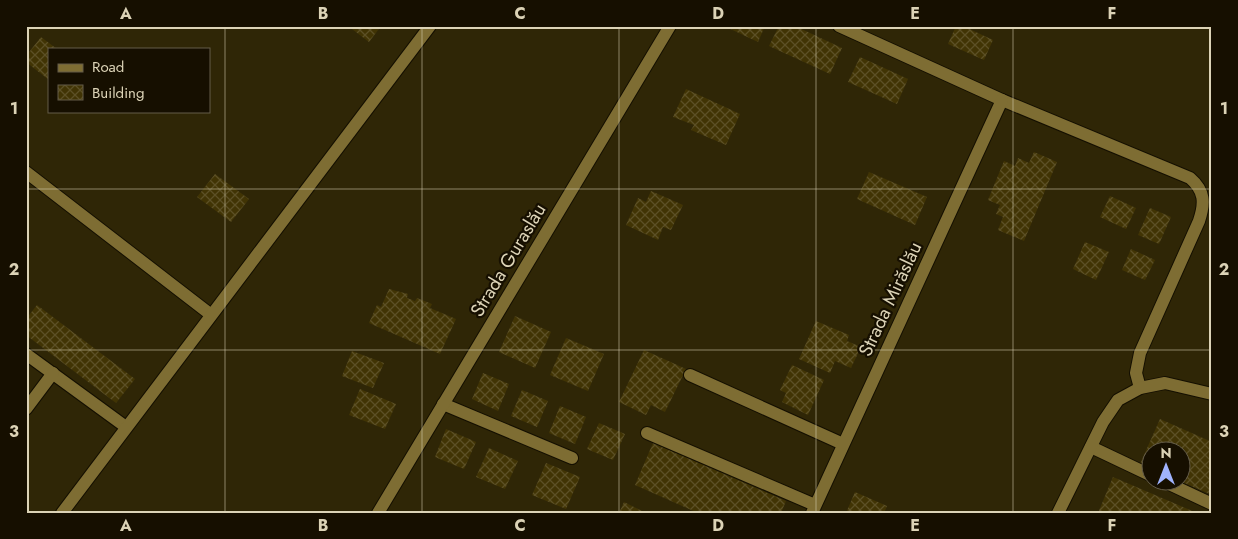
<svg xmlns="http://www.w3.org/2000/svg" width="1238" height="539" font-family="Jost,sans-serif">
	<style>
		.building { fill: url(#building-cross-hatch) }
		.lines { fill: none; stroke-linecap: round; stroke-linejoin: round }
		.minor-casing { stroke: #140f01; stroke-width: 14 }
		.minor { stroke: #7e6d33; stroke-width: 12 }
		.grid { fill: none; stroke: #dcd3b6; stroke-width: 1; stroke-opacity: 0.55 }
		.labels { text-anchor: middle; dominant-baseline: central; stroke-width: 4.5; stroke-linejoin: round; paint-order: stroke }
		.street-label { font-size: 19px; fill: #dcd3b6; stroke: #160f00 }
		.neatline { fill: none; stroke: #dcd3b6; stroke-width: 2 }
		.grid-label { font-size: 16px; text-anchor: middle; font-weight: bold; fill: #dcd3b6 }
	</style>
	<defs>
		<pattern id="building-cross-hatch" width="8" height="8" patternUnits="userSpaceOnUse" patternTransform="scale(1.25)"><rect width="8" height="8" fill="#413404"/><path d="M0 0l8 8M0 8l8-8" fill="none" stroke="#5c5026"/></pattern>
	</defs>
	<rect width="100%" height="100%" fill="#2f2606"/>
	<g class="building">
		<polygon points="348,26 381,26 369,42"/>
		<polygon points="724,26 765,26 758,42"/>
		<polygon points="779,26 795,26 842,48 830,74 769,46"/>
		<polygon points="956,26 963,26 993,40 984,60 948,44"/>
		<polygon points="41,37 57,49 49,49 49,80 26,62 26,56"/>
		<polygon points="860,57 908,79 897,104 848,82"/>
		<polygon points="686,89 740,114 726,145 691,130 694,125 673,117"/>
		<polygon points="1034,152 1057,162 1024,241 998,230 1003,217 996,214 1000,205 988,200 1004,161 1015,166 1018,158 1029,163"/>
		<polygon points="869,172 927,197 915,225 857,199"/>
		<polygon points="215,174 249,199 231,222 197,197"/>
		<polygon points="651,191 683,205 671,230 663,227 658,240 626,225 638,198 646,202"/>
		<polygon points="1110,196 1136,208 1126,229 1100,217"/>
		<polygon points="1150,208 1171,217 1159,244 1138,235"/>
		<polygon points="1085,242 1109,252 1096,280 1073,269"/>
		<polygon points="1131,249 1155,260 1145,280 1122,270"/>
		<polygon points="389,289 408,294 407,298 415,301 417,298 432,304 430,308 456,319 440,354 369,323 377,305 381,307"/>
		<polygon points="37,305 135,379 116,403 26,335 26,319"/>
		<polygon points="515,316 551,332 535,368 499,352"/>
		<polygon points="816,321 849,335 847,341 861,347 851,368 835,361 830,373 799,359"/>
		<polygon points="566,338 604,354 588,391 550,375"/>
		<polygon points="644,350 686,369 665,412 651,405 646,415 619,402"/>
		<polygon points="352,351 384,363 373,388 342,376"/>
		<polygon points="792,365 824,380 808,415 782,402 786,393 780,390"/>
		<polygon points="483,373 509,384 498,411 472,399"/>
		<polygon points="360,389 396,404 385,429 349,415"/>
		<polygon points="522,390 548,401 537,427 511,416"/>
		<polygon points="560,406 586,417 575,444 549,433"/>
		<polygon points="1160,419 1212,442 1212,495 1180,481 1180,452 1150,452 1150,468 1140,464"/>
		<polygon points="599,423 625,434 613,460 587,449"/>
		<polygon points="446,429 476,442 464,469 435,457"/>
		<polygon points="653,443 786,501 781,513 698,513 635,485"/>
		<polygon points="489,448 518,461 505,489 476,477"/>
		<polygon points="546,463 580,477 566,509 532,495"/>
		<polygon points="1113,477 1197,513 1098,513"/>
		<polygon points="855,492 887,506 884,513 846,513"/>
		<polygon points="624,502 646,513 619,513"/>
	</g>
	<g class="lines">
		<defs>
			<g id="minor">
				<path d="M839 26 1002 100 1190 178C1205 191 1205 203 1199 221L1140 353 1136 373 1140 388"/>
				<polyline points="26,172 210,314"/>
				<polyline points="26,354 126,427"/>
				<polyline points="690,375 843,444"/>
				<polyline points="443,404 572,458"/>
				<polyline points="26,409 53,373"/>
				<polyline points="647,433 815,505"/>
				<polyline points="1091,447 1150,475"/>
				<polyline points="1165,482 1212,504"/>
				<polyline points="62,513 430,26"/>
				<polyline points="378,513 670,26"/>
				<polyline points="812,513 1002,100"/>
				<polyline points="1058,513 1103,422 1118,400 1140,388 1165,383 1212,394"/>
			</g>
		</defs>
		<use href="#minor" class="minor-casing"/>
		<use href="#minor" class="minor"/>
	</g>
	<path class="grid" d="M225 26V513M422 26V513M619 26V513M816 26V513M1013 26V513M26 189H1212M26 350H1212"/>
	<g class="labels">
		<g class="street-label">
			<text transform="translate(508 260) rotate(-59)">Strada Guraslău</text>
			<text transform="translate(890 299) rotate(-65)">Strada Mirăslău</text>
		</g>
	</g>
	<rect width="1238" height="539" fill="none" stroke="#160f00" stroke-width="55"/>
	<rect x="48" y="48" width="162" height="65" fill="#160f00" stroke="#655d49"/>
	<rect x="58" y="64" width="25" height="8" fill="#7e6d33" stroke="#655d49"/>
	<text x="92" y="72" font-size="15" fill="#dcd3b6">Road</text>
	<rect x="58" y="85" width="25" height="15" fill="url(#building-cross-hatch)" stroke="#655d49"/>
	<text x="92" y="98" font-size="15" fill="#dcd3b6">Building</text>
	<g transform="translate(1166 466)"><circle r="24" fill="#160f00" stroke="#655d49"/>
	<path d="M0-4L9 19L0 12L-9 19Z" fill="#a0b3fd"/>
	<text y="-8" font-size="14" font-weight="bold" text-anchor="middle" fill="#dcd3b6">N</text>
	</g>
	<rect x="28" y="28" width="1182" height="484" class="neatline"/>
	<g class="grid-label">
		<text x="126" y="19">A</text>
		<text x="323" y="19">B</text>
		<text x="520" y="19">C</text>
		<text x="718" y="19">D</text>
		<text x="915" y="19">E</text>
		<text x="1112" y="19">F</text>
		<text x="14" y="114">1</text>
		<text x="1224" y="114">1</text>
		<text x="14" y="275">2</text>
		<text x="1224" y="275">2</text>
		<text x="14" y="437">3</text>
		<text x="1224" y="437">3</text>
		<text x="126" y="531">A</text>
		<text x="323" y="531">B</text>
		<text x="520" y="531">C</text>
		<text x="718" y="531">D</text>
		<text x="915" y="531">E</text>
		<text x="1112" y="531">F</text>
	</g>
</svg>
